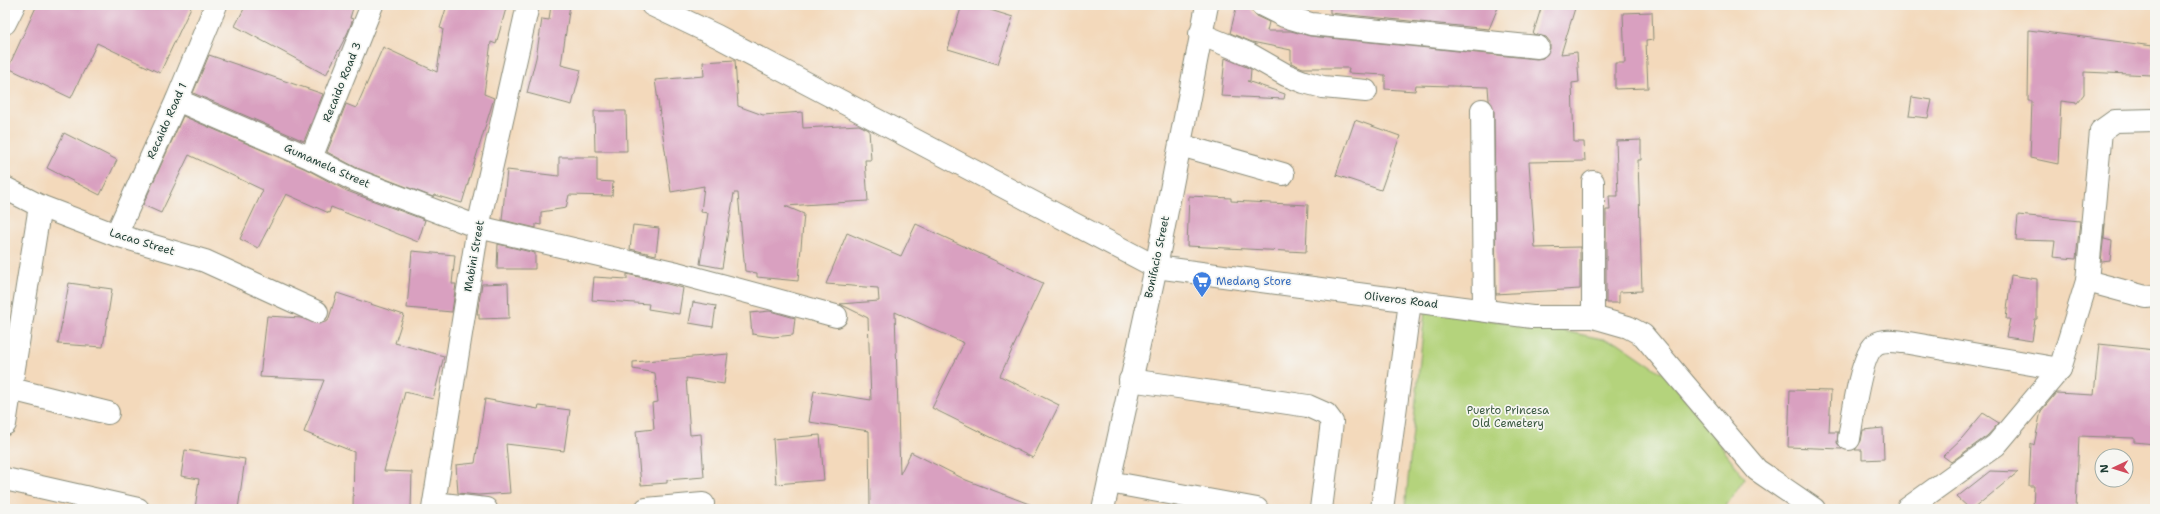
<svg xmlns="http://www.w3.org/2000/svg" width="2160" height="514" font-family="'Shantell Sans',sans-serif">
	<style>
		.green { fill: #b4d37b; stroke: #6a8858 }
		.building { fill: #d9a0c0 }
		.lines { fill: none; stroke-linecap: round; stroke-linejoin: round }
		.minor-casing { stroke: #898b78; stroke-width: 24 }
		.minor { stroke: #fff; stroke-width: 22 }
		.labels { text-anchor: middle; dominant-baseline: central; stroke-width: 3.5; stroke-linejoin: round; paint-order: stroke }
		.street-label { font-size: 11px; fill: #1f3d34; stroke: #f6f6f2 }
		.shop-label { font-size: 11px; fill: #366cbe; stroke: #f6f6f2; text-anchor: start }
		.park-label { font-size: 11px; fill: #3d5b42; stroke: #f6f6f2 }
	</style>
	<rect width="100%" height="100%" fill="#f6f6f2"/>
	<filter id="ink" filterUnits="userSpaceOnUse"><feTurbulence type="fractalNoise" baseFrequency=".025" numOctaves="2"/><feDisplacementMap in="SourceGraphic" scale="8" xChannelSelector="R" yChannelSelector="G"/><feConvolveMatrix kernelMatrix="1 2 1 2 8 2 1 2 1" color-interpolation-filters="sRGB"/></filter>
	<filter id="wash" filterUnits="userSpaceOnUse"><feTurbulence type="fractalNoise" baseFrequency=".012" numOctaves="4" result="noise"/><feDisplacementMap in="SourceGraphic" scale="16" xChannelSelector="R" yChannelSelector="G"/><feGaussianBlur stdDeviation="0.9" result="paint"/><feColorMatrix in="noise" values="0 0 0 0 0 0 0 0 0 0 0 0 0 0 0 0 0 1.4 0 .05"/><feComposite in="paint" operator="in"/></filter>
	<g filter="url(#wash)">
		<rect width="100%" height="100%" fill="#f3d9bb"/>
		<polygon class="green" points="1425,311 1554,329 1617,342 1668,377 1745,478 1724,509 1405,509"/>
		<g id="blocks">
			<g class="building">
				<polygon points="37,5 192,5 160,73 97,43 71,98 8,68"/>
				<polygon points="246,5 354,5 350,18 353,19 348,32 326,75 235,26"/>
				<polygon points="447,5 507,5 496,44 491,42 484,94 494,98 462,203 434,195 433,197 357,168 327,152 346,104 356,108 383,47 437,72 443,29 440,28"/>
				<polygon points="551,5 570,5 561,65 581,70 572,105 527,93 536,58 542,19 549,20"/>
				<polygon points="962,5 974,5 1013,17 998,64 948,49"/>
				<polygon points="1237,5 1250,8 1256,16 1269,22 1267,31 1291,31 1310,36 1537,59 1543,58 1550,49 1550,42 1546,37 1533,34 1542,5 1576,5 1561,54 1577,52 1579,82 1572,83 1574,142 1584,142 1585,161 1529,162 1535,248 1580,247 1580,289 1496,294 1494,110 1489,100 1488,87 1416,85 1415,91 1385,89 1385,75 1348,73 1349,68 1303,68 1291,63 1291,50 1252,42 1230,33"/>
				<polygon points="1330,5 1499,5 1489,29 1330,13"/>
				<polygon points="1652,12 1653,40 1646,41 1648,88 1615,89 1615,63 1625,63 1623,13"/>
				<polygon points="2029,30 2153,46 2152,75 2084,72 2084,94 2077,103 2061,101 2058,164 2030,158 2032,101 2028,101"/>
				<polygon points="209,55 323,94 304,141 193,93"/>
				<polygon points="1225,58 1251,69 1250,81 1247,81 1285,94 1284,99 1221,96"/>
				<polygon points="735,60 738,106 763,115 802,112 803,128 859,125 869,130 871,160 865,160 868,201 785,206 804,214 798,281 757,277 757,273 745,271 738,193 734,193 722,268 700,264 708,213 701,212 704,186 671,192 655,80 704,76 703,62"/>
				<polygon points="1912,97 1932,100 1928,118 1909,116"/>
				<polygon points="594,111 626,111 627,151 595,151"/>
				<polygon points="183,116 306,169 347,191 425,220 418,242 331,207 329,213 286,194 258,248 240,239 263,190 189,155 161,213 143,205"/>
				<polygon points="1355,120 1400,136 1381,190 1336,175"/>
				<polygon points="64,133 117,160 100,195 47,168"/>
				<polygon points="1641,140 1641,160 1638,160 1642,291 1619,292 1619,303 1606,303 1606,210 1610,210 1609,196 1618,196 1616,141"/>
				<polygon points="559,157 597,157 597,181 613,182 612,196 569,195 566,208 541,212 541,225 536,224 536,228 502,220 507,170 559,176"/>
				<polygon points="1189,196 1231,198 1231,201 1308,205 1306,252 1187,246"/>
				<polygon points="2018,215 2080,221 2076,259 2053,257 2055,241 2016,240"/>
				<polygon points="2105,223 2104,239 2112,241 2110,261 2102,262 2101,262"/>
				<polygon points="916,224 1043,283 1000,376 1059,405 1033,458 932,408 964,343 895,312 900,474 911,452 966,480 1037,507 1037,509 870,509 869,431 809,422 814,391 871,400 868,318 840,304 879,301 878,288 826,284 847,233 901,256"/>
				<polygon points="633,225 659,228 656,255 630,249"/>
				<polygon points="498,244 535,253 535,269 497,269"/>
				<polygon points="412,251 455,255 452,284 456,284 452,312 407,308"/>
				<polygon points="627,274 683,288 679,314 648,309 649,304 592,300 594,277 627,279"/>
				<polygon points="2011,275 2037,279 2037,319 2035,319 2032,341 2006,337 2010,319 2006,319"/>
				<polygon points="69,283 112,289 103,347 58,344"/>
				<polygon points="508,283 509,318 479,319 479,314 477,314 482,284"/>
				<polygon points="337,293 404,315 395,343 444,356 433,399 405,392 384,471 412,472 411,509 353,509 354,452 304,432 324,380 260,377 267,316 301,318 319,324 328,321"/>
				<polygon points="693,302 716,306 713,327 689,323"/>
				<polygon points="770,311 795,318 793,335 773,337 752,334 750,313"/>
				<polygon points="2099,344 2155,350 2155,444 2134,442 2134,438 2079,436 2076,509 2033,509 2034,486 2029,486 2031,443 2034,445 2041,411 2056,393 2094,395"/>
				<polygon points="728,354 724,384 686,378 690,435 701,434 704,477 667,480 667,483 641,485 636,431 654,429 652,403 658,402 655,373 633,369 633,362"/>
				<polygon points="1790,390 1831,391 1829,432 1838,432 1837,443 1842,449 1788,447"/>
				<polygon points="485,399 538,409 539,406 570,410 564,451 506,444 510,493 478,495 458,493 456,465 475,463"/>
				<polygon points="1983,413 1999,423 1987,436 1951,462 1943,456 1962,438"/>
				<polygon points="1883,428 1884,459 1862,460 1862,450 1855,450 1861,441 1863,430"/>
				<polygon points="820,435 824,480 776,484 773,439"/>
				<polygon points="185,450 245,459 238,509 195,509 199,479 181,476"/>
				<polygon points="1990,471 2018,472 1973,509 1970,509 1957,497"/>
			</g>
		</g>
	</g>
	<g filter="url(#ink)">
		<use href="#blocks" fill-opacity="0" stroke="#898b78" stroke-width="1"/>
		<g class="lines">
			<defs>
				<g id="minor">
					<polyline points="652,5 717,36 1156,267 1532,317 1593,317 1628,327 1643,335 1757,470 1814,509"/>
					<polyline points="1262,5 1284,16 1311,24 1538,47"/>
					<polyline points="5,23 14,5"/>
					<polyline points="1200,34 1249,54 1286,75 1304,82 1323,87 1366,91"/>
					<polyline points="177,100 311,158 352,179 478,227 677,273 836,316"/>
					<polyline points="1482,110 1484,309"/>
					<polyline points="1180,145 1283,174"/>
					<polyline points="311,158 372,5"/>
					<polyline points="1593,182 1593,317"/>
					<polyline points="5,188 40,206 116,235 205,261 317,312"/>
					<polyline points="116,235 177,100 216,5"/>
					<polyline points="2087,281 2146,297 2155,296"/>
					<polyline points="1130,380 1308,406 1326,414 1332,422 1321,509"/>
					<polyline points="11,389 108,413"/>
					<polyline points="5,424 40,206"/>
					<path d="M1849 439C1852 420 1861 353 1876 344 1884 339 1895 341 1903 342L2060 369"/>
					<polyline points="5,479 138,509"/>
					<polyline points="1109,482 1257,509"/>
					<polyline points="434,503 486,509"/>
					<polyline points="433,509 478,227 528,5"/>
					<polyline points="646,509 703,504"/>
					<polyline points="1103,509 1156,267 1207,5"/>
					<polyline points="1382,509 1410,302"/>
					<polyline points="1907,509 1996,445 2060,369 2087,281 2101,131 2115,121 2155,120"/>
				</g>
			</defs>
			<use href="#minor" class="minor-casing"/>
			<use href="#minor" class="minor"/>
		</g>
	</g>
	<defs>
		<symbol id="supermarket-pin" viewBox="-11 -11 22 30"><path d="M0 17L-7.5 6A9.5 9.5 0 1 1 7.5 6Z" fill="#3f7fe0" stroke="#f6f6f2"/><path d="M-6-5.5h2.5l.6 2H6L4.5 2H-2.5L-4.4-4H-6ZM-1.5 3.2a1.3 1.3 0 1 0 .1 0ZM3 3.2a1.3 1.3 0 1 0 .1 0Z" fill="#fff"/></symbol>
	</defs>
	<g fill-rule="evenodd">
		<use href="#supermarket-pin" x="1191" y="270" width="22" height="30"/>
	</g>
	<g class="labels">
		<g class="street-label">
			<text transform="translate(342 82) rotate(-68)">Recaido Road 3</text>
			<text transform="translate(167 121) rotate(-66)">Recaido Road 1</text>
			<text transform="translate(327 166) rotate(24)">Gumamela Street</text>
			<text transform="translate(142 242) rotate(17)">Lacao Street</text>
			<text transform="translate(474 256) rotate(-80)">Mabini Street</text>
			<text transform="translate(1157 257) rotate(-78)">Bonifacio Street</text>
			<text transform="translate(1401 300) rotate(7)">Oliveros Road</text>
		</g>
		<g class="shop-label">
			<text x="1216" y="281">Medang Store</text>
		</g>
		<g class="park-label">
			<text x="1508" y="410">Puerto Princesa<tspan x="1508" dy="13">Old Cemetery</tspan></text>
		</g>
	</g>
	<rect width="2160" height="514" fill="none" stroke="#f6f6f2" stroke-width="20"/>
	<g transform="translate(2114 468) rotate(266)"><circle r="19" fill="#f6f6f2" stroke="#a0aca6"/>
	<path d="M0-3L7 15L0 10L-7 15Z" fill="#d1495b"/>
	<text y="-6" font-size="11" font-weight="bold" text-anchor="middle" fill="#1f3d34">N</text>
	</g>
</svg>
